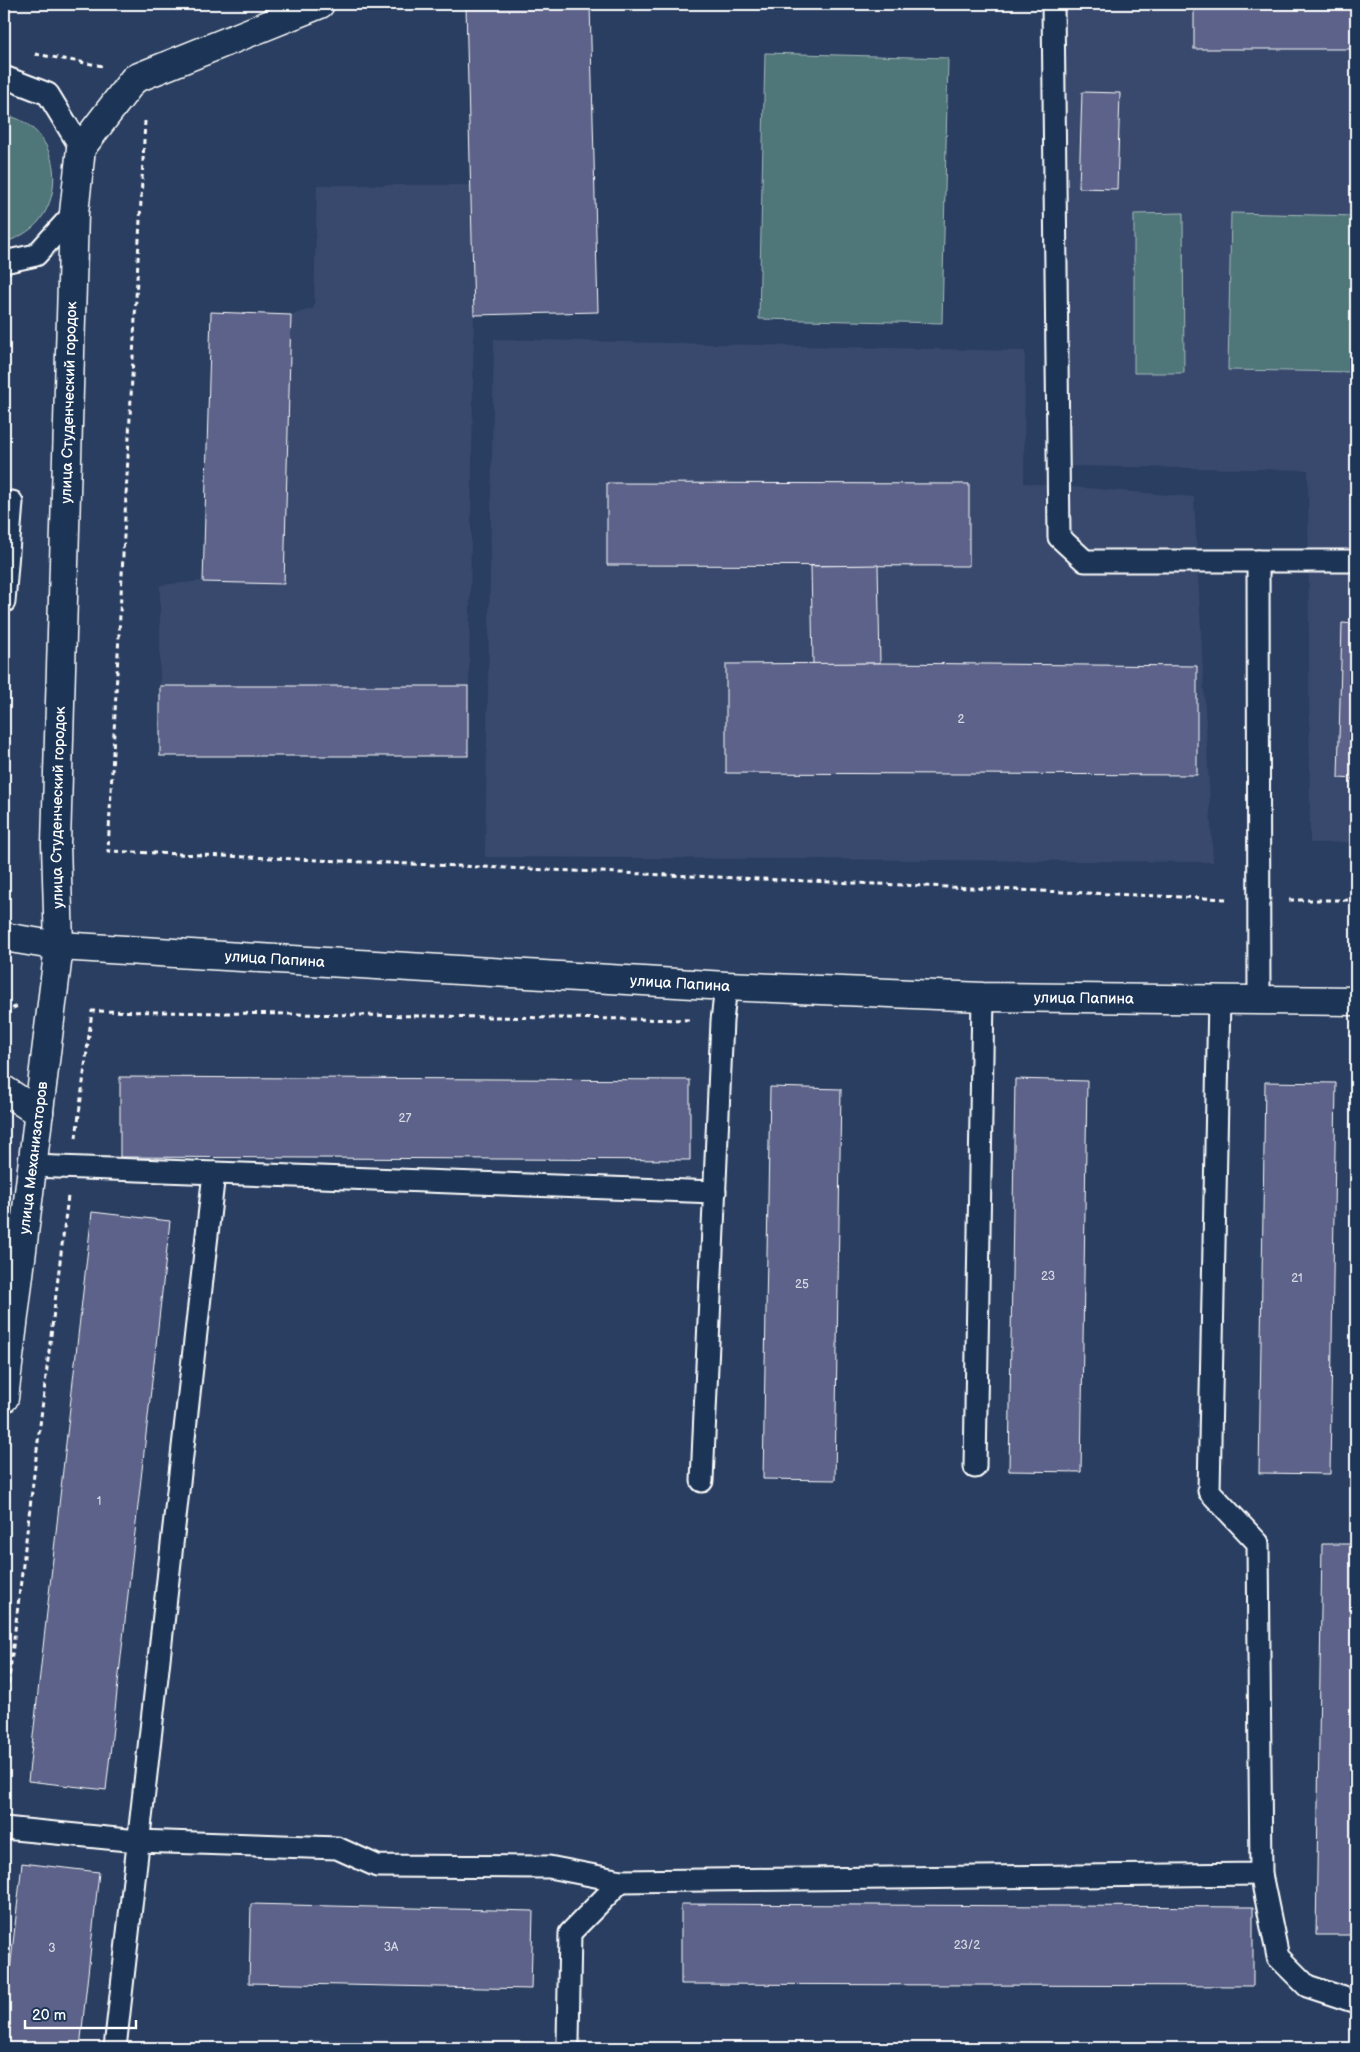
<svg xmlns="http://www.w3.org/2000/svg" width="1360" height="2052" font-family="'Balsamiq Sans',sans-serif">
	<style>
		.built { fill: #39496d }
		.green { fill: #4f7679; stroke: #a7babc }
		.building { fill: #5c6289; stroke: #fff }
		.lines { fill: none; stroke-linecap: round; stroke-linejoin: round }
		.service-casing { stroke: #fff; stroke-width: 25 }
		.minor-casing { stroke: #fff; stroke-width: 31 }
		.tertiary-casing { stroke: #fff; stroke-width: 31 }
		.path { stroke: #fff; stroke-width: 3; stroke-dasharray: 5 4; stroke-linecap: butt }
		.service { stroke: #1d3557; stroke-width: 21 }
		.minor { stroke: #1d3557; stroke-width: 28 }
		.tertiary { stroke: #1d3557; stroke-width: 28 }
		.labels { text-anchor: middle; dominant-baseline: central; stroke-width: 4.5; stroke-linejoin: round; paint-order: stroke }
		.number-label { font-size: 12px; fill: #d6d8e2 }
		.street-label { font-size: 15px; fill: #fff; stroke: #1d3557 }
	</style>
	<rect width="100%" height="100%" fill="#2a3e61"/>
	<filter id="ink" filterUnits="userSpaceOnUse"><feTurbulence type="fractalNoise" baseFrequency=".02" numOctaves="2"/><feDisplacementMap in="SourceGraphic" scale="10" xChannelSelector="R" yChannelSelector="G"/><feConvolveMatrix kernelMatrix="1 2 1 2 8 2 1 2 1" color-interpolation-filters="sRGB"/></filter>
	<g filter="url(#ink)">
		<g class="built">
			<polygon points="590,4 598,312 474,315 468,756 160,756 160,585 203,581 211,312 291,315 314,308 317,185 471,185 466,6"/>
			<polygon points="1063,4 1356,4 1356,842 1310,843 1308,470 1066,466"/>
			<polygon points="494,339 1025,351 1024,483 1194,497 1213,862 485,857"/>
			<polygon points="310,2039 1356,2048 310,2048"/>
		</g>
		<g class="green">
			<polygon points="765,53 948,58 942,323 759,319"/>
			<path d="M4 115C53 123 68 185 39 221 30 232 17 238 4 243Z"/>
			<polygon points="1183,213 1184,373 1134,373 1134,214"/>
			<polygon points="1231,213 1356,216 1355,372 1228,370"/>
		</g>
		<g class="building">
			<polygon points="590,4 598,312 474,315 466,6"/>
			<rect x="1194" y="4" width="162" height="45"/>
			<polygon points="1082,92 1120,93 1117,189 1079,188"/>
			<polygon points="211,312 291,315 284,584 203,582"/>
			<polygon points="607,483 969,484 969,566 607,565"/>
			<polygon points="878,565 880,663 813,664 811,566"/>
			<polygon points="1342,623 1356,624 1356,779 1338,778"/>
			<polygon points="880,663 1197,666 1197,775 726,773 726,664"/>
			<rect x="160" y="686" width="308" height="70"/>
			<polygon points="120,1077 690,1080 690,1160 120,1157"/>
			<polygon points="1015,1079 1087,1081 1081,1472 1009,1471"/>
			<polygon points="1265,1082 1336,1083 1330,1474 1259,1473"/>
			<polygon points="770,1087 841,1089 835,1480 763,1479"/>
			<polygon points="92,1212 170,1221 106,1790 28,1781"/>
			<polygon points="1322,1544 1356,1544 1356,1935 1316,1935"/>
			<polygon points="22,1863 99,1872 80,2048 4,2048 4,2024"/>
			<polygon points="251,1904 533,1911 531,1989 249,1983"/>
			<polygon points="681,1904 1253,1907 1253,1986 681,1984"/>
		</g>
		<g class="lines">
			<defs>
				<g id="service">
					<polyline points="1053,4 1059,537 1085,561 1356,561"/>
					<polyline points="4,77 48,94 81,148"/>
					<polyline points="4,262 36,255 74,213"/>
					<polyline points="1258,561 1259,1000"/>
					<polyline points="4,602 12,502"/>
					<polyline points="32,1166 715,1192"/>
					<polyline points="975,1467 983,997"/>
					<polyline points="702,1481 722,1021 726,986"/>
					<polyline points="4,1828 138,1841 337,1848 377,1866 549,1867 621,1881 1261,1874 1258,1543 1209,1491 1219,999"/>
					<polyline points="1261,1874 1278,1957 1307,1986 1356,2002"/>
					<polyline points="568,2041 570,1933 621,1881"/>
					<polyline points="115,2048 214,1173"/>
				</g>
				<g id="minor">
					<polyline points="4,1090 39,1113"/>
					<path id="s1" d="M4 1398 59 946 56 844 74 213 81 148 134 79 320 4"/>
				</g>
				<g id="tertiary">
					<path id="s2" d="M4 937 59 946 726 986 983 997 1356 1001"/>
				</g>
			</defs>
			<use href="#service" class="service-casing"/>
			<use href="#minor" class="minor-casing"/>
			<use href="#tertiary" class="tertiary-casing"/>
			<g class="path">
				<polyline points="35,54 103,66"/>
				<polyline points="145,121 108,851 1228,899"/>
				<polyline points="1289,900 1356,900"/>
				<polyline points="4,1012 18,1006"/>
				<polyline points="76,1138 92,1011 693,1020"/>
				<polyline points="4,1720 68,1196"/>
			</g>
			<use href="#service" class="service"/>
			<use href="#minor" class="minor"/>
			<use href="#tertiary" class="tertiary"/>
		</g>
	</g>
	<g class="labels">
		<g class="number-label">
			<text x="961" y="719">2</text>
			<text x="405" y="1118">27</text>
			<text x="1048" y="1276">23</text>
			<text x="1297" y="1278">21</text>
			<text x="802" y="1284">25</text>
			<text x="99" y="1501">1</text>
			<text x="967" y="1945">23/2</text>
			<text x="391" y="1947">3А</text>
			<text x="52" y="1948">3</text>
		</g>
		<g class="street-label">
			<text stroke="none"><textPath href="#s1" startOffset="999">улица Студенческий городок</textPath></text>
			<text stroke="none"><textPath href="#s1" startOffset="594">улица Студенческий городок</textPath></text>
			<text stroke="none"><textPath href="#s2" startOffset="272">улица Папина</textPath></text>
			<text stroke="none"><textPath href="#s2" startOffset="678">улица Папина</textPath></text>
			<text stroke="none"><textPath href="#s2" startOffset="1082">улица Папина</textPath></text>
			<text stroke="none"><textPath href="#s1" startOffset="242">улица Механизаторов</textPath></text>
		</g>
	</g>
	<rect width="1360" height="2052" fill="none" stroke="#1d3557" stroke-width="20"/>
	<rect x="10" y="10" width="1340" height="2032" fill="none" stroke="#fff" stroke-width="2" filter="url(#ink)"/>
	<path d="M25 2020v8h111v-8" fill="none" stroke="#ffffff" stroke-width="2.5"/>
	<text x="32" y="2020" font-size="15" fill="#ffffff" stroke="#1d3557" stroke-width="4" paint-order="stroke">20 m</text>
</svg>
